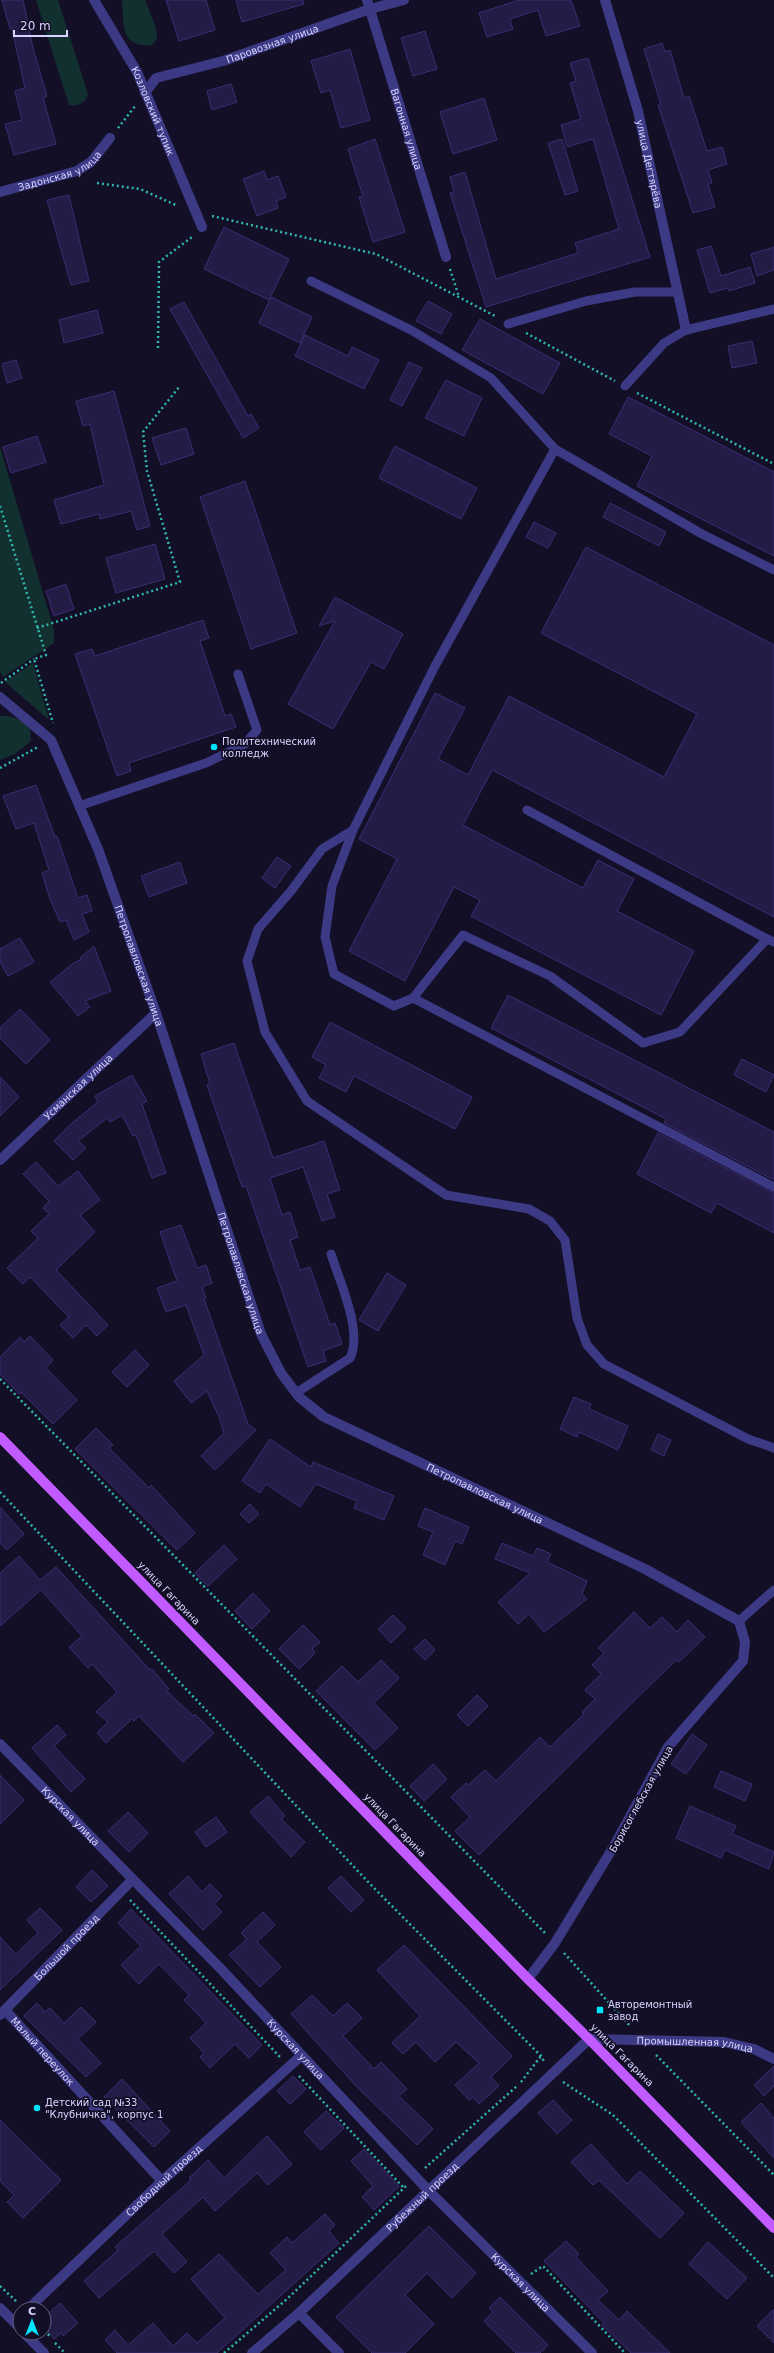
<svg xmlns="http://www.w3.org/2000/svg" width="774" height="2353" font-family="'DejaVu Sans',sans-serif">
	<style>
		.green { fill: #12302f }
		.building { fill: #241b47; stroke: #3b2d73 }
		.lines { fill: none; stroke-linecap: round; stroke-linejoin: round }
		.path { stroke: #2fb8b0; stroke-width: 2.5; stroke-dasharray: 2 3; stroke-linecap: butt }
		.service { stroke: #3d3a85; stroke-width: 9 }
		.minor { stroke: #3d3a85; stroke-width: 10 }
		.primary { stroke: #c25bff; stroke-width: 10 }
		.poi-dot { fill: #00e5ff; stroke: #130f26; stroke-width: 1.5 }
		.labels { text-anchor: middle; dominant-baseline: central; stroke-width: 3.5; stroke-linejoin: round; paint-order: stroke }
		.street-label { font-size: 10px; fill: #d9d4ff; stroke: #130f26 }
		.poi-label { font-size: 10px; fill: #d9d4ff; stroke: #130f26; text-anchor: start }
	</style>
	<rect width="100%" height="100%" fill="#130f26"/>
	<g class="green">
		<path d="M36 0H58L88 94C86 103 77 107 69 105Z"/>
		<path d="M122 0H145L156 28 157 39 152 45C119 48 124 24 122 0Z"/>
		<polygon points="0,447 54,630 54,643 3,677 0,672"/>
		<polygon points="33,663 49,720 5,682"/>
		<path d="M0 716C12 715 21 720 30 726L31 741 15 754 0 760Z"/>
	</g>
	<g class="building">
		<polygon points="2,0 23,0 33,48 47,96 43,98 56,144 14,155 5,124 22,120 15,91 25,88 12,29 10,29"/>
		<polygon points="166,0 206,0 215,30 179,41"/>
		<polygon points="236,0 303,0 304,4 242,22"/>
		<polygon points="519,0 571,0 580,26 546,36 538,10 510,19 513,29 487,37 479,13"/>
		<polygon points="425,31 437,69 413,76 401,38"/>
		<polygon points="662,43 665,52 670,50 684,98 689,96 707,151 722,147 727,164 708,170 712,183 708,184 715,207 693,213 658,105 661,105 644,49"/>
		<polygon points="350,49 370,120 341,128 330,90 321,93 311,61"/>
		<polygon points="588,58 650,257 486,307 450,193 454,192 450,177 465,172 496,279 578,253 575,243 619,229 593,139 567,147 561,125 581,119 570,83 576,81 570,63"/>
		<polygon points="231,84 237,102 212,110 207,91"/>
		<polygon points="484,98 497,140 453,154 440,112"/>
		<polygon points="375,139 405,232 373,242 359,197 363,196 348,149"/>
		<polygon points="562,139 578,191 565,195 548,143"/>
		<polygon points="264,171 267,180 278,176 286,197 276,201 278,208 257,216 243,179"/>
		<polygon points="69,195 89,281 71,285 47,200"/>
		<polygon points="224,227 289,259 269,300 204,269"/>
		<polygon points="711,246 721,276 750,267 755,283 729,291 728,288 710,293 697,250"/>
		<polygon points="774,247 774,270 757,276 751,254"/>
		<polygon points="271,297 312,317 300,343 259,323"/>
		<polygon points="428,301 452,314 441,334 416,321"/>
		<polygon points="184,302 248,416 251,414 259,428 243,438 170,309"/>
		<polygon points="97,310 103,333 64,343 59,320"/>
		<polygon points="480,319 560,363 543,394 462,350"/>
		<polygon points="305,335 348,356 352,347 379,360 364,389 295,356"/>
		<polygon points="752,341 757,363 732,368 728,346"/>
		<polygon points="16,360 22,378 7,383 2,364"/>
		<polygon points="409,362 422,368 402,406 390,400"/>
		<polygon points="446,380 482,398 464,436 425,418"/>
		<polygon points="114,391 150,526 137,530 131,511 100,519 99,514 61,524 54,500 104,485 90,424 83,426 76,401"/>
		<polygon points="628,397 774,472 774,556 637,486 652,456 609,434"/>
		<polygon points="186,428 194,454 161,465 152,438"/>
		<polygon points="37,436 46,462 11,473 3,447"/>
		<polygon points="395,446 477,488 461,519 379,478"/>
		<polygon points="245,481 297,633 251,649 200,497"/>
		<polygon points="610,503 666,532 659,546 603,517"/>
		<polygon points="534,522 556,533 548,548 526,537"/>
		<polygon points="155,544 165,579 116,593 106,558"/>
		<polygon points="586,547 774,645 774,917 492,770 463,825 583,888 598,860 634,879 617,911 694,951 661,1015 471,916 480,900 454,887 405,981 349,951 397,859 359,839 435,693 465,708 438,759 468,775 509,696 664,777 697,714 541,633"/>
		<polygon points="66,584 74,609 54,616 46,591"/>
		<polygon points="335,597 403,634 384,669 371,662 333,729 288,704 335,621 319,626"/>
		<polygon points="203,620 209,638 200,641 225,716 231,714 236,727 129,763 131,771 117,776 75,654 92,649 95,656"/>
		<polygon points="36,785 55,837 57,836 78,898 87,895 92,911 82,914 89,932 74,940 66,920 60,922 50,899 42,873 49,870 34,823 16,829 3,796"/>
		<polygon points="277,857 291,866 275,888 262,878"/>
		<polygon points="180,862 187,883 149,897 141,876"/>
		<polygon points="20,938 34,962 8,976 0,962 0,949"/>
		<polygon points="94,946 111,991 85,1001 90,1007 78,1016 50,982 75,962 81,960 80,958"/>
		<polygon points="508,995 774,1132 774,1180 664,1123 666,1119 491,1028"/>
		<polygon points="20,1009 50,1040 26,1064 0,1038 0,1028"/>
		<polygon points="330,1022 472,1097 455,1129 354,1076 346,1092 319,1078 326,1065 312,1057"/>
		<polygon points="234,1043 273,1158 324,1141 340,1190 327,1194 335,1217 322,1221 303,1167 270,1178 282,1215 290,1212 298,1237 290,1240 300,1270 310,1267 330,1325 335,1323 342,1344 323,1351 326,1361 308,1367 246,1186 242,1187 207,1085 210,1084 201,1054"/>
		<polygon points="742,1059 774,1075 766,1092 734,1075"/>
		<polygon points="132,1075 147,1101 142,1104 166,1173 152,1178 136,1135 133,1136 122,1115 110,1122 107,1118 78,1141 86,1148 73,1160 54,1141 72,1123 98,1102 95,1096"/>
		<polygon points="0,1077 19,1097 0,1116"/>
		<polygon points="658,1133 774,1193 774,1233 717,1203 711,1213 637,1174"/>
		<polygon points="36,1162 58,1186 78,1171 100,1200 80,1215 95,1232 56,1270 108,1325 97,1336 86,1325 73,1338 60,1325 69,1317 30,1277 23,1284 7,1268 38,1238 31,1231 49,1214 43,1208 49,1201 23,1174"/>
		<polygon points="181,1225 197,1268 206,1265 212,1283 202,1287 206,1298 204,1299 248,1424 256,1430 215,1470 201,1456 224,1433 219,1417 207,1391 191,1403 174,1381 204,1355 186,1305 166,1312 157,1288 177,1281 160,1232"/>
		<polygon points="387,1273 406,1285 378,1331 359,1320"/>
		<polygon points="30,1336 53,1360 46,1368 77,1400 53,1424 21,1392 19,1394 0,1374 0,1357 20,1337 24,1342"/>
		<polygon points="135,1350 149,1365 127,1387 112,1372"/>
		<polygon points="574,1397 591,1404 589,1409 628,1426 618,1450 579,1432 577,1437 560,1429"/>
		<polygon points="96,1428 113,1445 109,1448 149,1488 151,1485 195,1533 177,1550 75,1449"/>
		<polygon points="658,1434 671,1440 664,1456 651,1450"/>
		<polygon points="270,1439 311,1467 313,1462 394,1496 384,1520 354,1508 357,1501 316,1484 300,1507 266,1484 260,1493 242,1481"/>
		<polygon points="250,1504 259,1514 249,1523 240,1514"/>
		<polygon points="0,1507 24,1534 7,1550 0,1543"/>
		<polygon points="425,1508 469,1527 462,1544 455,1541 445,1565 423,1555 433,1532 418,1526"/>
		<polygon points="502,1543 533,1556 537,1548 551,1554 547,1562 587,1581 582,1594 587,1599 544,1632 529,1614 518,1624 498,1602 530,1573 495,1559"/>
		<polygon points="224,1545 237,1559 208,1586 195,1573"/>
		<polygon points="19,1556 40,1580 56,1567 150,1670 152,1669 169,1689 167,1691 193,1716 195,1714 214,1733 183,1762 139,1716 134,1721 132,1719 106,1743 97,1733 108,1722 96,1712 117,1692 92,1664 88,1668 69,1647 82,1636 41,1590 0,1626 0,1573"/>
		<polygon points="253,1593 270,1611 252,1629 235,1611"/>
		<polygon points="634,1612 650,1628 662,1617 677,1632 688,1620 705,1637 679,1662 676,1660 632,1703 479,1855 455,1831 470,1817 451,1797 466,1783 468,1785 485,1770 496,1781 540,1737 550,1747 584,1714 582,1712 595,1699 585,1690 601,1674 592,1665 604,1653 598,1648"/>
		<polygon points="393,1615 406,1628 391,1643 378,1629"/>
		<polygon points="303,1625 320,1642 312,1649 315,1653 299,1669 279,1649"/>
		<polygon points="425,1639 435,1650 425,1660 414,1649"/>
		<polygon points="381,1660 399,1678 374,1703 398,1728 375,1750 316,1691 342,1666 358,1682"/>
		<polygon points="477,1695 488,1706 468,1726 457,1715"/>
		<polygon points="57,1725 66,1735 54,1746 85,1779 71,1792 32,1748"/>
		<polygon points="692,1734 707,1745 686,1774 671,1764"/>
		<polygon points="433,1764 447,1779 424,1801 410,1786"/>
		<polygon points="721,1771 752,1784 745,1801 714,1787"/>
		<polygon points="0,1775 24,1800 0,1824"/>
		<polygon points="268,1796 285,1816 281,1819 305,1842 291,1857 250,1812"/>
		<polygon points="690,1806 736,1826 732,1834 774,1852 769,1869 725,1850 721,1858 676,1838"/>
		<polygon points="128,1812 148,1833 129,1852 108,1831"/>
		<polygon points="216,1817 227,1832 206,1847 195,1832"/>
		<polygon points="92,1870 108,1886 91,1902 76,1887"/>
		<polygon points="188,1876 202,1892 210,1884 222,1896 214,1904 222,1912 203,1930 169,1894"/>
		<polygon points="341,1876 364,1900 351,1912 328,1888"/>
		<polygon points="40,1908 62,1930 0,1990 0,1937 16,1954 38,1933 27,1920"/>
		<polygon points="131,1909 262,2045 249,2058 235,2044 210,2068 200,2057 204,2053 190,2038 206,2023 184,2000 189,1995 159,1964 139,1984 121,1965 141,1946 118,1923"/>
		<polygon points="263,1912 275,1925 257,1942 281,1967 260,1987 229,1955 247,1939 241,1933"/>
		<polygon points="404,1945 512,2056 491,2077 499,2086 479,2104 473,2097 469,2100 455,2085 479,2063 456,2042 435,2062 416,2042 403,2054 392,2043 420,2016 377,1970"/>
		<polygon points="312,1995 333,2016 347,2003 362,2018 343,2036 374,2069 381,2062 407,2089 399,2096 433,2129 417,2145 357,2087 291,2014"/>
		<polygon points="37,2003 45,2012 50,2008 64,2023 81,2007 96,2022 78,2039 101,2063 86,2077 24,2016"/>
		<polygon points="774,2066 774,2086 764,2096 754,2085"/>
		<polygon points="293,2076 306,2089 290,2104 277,2091"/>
		<polygon points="122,2079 170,2131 154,2147 104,2097"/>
		<polygon points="553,2100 572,2120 557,2134 538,2113"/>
		<polygon points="761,2103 774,2118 774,2158 741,2122"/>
		<polygon points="326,2111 344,2128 321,2150 304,2132"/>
		<polygon points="0,2120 61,2180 23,2218 7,2202 14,2195 0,2181"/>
		<polygon points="267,2136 292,2164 268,2185 257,2173 215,2211 203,2197 162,2234 187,2262 174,2273 154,2251 99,2298 84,2281 118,2250 115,2247 191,2180 189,2178 208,2160 224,2178"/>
		<polygon points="591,2144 627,2184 640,2171 684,2213 660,2238 599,2180 593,2185 571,2162"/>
		<polygon points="364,2149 399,2186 374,2210 362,2197 373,2186 351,2161"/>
		<polygon points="325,2214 335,2225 329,2231 339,2243 217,2353 117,2353 105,2340 115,2330 128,2345 153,2323 173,2346 187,2333 197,2343 225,2318 191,2279 219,2254 258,2294 286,2270 270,2253 287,2237 292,2243"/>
		<polygon points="429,2226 476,2273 452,2298 427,2273 405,2295 434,2324 405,2353 372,2353 336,2317"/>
		<polygon points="566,2241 579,2254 576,2257 608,2291 598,2300 619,2320 627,2311 670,2353 631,2353 602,2325 604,2323 544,2261"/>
		<polygon points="708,2242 747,2278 727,2299 689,2264"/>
		<polygon points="500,2297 548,2345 540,2353 516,2353 484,2321 493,2312 489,2308"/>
		<polygon points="60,2303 78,2323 63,2336 61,2333 54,2339 45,2328 52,2323 46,2316"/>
		<polygon points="774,2309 774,2343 757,2326"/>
	</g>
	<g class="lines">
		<g class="path">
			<polyline points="118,128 136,105"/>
			<polyline points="97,183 140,189 178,206"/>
			<polyline points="212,216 376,254 497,317"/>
			<polyline points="450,269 459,297"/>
			<polyline points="526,333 615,381"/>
			<polyline points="158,348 159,262 192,237"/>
			<polyline points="637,393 774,464"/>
			<polyline points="0,506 46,655 34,659 53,723"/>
			<polyline points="37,628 180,582 147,471 143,432 179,387"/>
			<polyline points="1,683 34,659"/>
			<polyline points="0,768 38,747"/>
			<polyline points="0,1379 545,1933"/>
			<polyline points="0,1492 372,1886 541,2056 545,2063"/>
			<polyline points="130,1900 280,2057"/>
			<polyline points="564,1953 630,2026"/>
			<polyline points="656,2055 774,2175"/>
			<polyline points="299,2076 404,2188"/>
			<polyline points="521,2082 541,2056"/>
			<polyline points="563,2082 613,2115 774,2278"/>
			<polyline points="425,2168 517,2086"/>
			<polyline points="531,2274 543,2266 625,2353"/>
			<polyline points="0,2286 17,2302"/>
			<polyline points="44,2331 51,2337"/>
			<polyline points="55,2343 65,2353"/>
			<polyline points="224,2353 287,2299 406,2186"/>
		</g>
		<g class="service">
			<polyline points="311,281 411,330 491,378 555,449"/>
			<polyline points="508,324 586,301 635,292 677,292"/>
			<polyline points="625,386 664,343 686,330 774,309"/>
			<polyline points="774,570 702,534 555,449 435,666 353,830 322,849 291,891 258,929 247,961 265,1032 307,1101 446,1195 529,1209 550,1221 565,1240 577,1318 587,1345 604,1364 748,1439 774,1448"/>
			<polyline points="79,806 206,763 245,744 257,730 238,674"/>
			<polyline points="527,810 767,939"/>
			<polyline points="353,830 332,886 325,937 334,974 394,1006 413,998 774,1187"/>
			<polyline points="413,998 463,935 550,976 643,1043 680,1032 767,939 774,942"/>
			<path d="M296 1393 350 1358C363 1332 340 1282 331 1254"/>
			<polyline points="739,1621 774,1590"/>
		</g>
		<g class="minor">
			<path id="s1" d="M94 0 137 72 202 227"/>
			<path id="s2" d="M367 0 446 257"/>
			<path id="s3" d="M605 0 638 111 686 330"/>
			<path id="s4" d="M145 93 156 78 223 61 370 9 404 0"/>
			<path id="s5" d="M0 192 77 171 91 162 110 138"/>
			<path id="s6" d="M0 697 51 740 98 849 156 1013 261 1334 281 1373 299 1397 324 1417 645 1569 739 1621 745 1642 743 1661 668 1747 614 1846 555 1943 528 1979"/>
			<path id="s7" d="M0 1160 156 1013"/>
			<path id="s8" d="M0 1744 221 1969 428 2190 592 2353"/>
			<path id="s9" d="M5 2010 162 2181"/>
			<path id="s10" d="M0 2015 132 1880"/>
			<polyline points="0,2308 20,2328"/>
			<path id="s11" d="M28 2309 162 2181 302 2055"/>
			<polyline points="299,2313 339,2353"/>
			<polyline points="24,2333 44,2353"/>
			<path id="s12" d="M252 2353 299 2313 589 2039 724 2042 754 2049 774 2059"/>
		</g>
		<polyline class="primary" points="0,1437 528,1979 589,2039 774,2228"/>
	</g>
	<g class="poi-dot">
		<circle cx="214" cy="747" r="4"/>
		<rect x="596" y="2006" width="8" height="8" rx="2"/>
		<circle cx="37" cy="2108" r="4"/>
	</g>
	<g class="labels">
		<g class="street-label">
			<text stroke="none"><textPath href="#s4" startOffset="140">Паровозная улица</textPath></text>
			<text stroke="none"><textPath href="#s1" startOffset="126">Козловский тупик</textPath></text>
			<text stroke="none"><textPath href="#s2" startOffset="135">Вагонная улица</textPath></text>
			<text stroke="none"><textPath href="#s3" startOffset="170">улица Дегтярёва</textPath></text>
			<text stroke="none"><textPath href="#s5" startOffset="64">Задонская улица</textPath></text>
			<text stroke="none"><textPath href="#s6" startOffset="309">Петропавловская улица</textPath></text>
			<text stroke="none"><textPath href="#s7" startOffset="107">Усманская улица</textPath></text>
			<text stroke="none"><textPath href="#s6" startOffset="633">Петропавловская улица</textPath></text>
			<text stroke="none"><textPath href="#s6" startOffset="981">Петропавловская улица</textPath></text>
			<text transform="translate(169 1593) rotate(46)">улица Гагарина</text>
			<text transform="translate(641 1799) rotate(-61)">Борисоглебская улица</text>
			<text stroke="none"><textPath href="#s8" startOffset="101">Курская улица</textPath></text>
			<text transform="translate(395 1825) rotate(46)">улица Гагарина</text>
			<text stroke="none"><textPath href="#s10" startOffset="95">Большой проезд</textPath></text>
			<text stroke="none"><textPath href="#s12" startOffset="567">Промышленная улица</textPath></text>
			<text stroke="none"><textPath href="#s8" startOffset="425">Курская улица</textPath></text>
			<text stroke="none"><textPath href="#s9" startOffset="56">Малый переулок</textPath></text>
			<text transform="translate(622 2055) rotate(45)">улица Гагарина</text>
			<text stroke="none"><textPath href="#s11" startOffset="187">Свободный проезд</textPath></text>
			<text stroke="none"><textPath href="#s12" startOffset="231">Рубежный проезд</textPath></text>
			<text stroke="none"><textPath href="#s8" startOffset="749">Курская улица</textPath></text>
		</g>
		<g class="poi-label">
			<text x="222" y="741">Политехнический<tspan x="222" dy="12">колледж</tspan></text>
			<text x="608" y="2004">Авторемонтный<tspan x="608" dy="12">завод</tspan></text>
			<text x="45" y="2102">Детский сад №33<tspan x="45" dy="12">"Клубничка", корпус 1</tspan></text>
		</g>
	</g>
	<g transform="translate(32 2321)"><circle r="19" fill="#130f26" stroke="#625e7d"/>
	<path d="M0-3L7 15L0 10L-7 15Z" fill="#00e5ff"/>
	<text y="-6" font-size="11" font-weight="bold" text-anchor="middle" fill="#d9d4ff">С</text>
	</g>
	<path d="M14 30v6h53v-6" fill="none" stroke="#d9d4ff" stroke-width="2"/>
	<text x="20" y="30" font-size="12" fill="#d9d4ff" stroke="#130f26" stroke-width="3" paint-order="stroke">20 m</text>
</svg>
